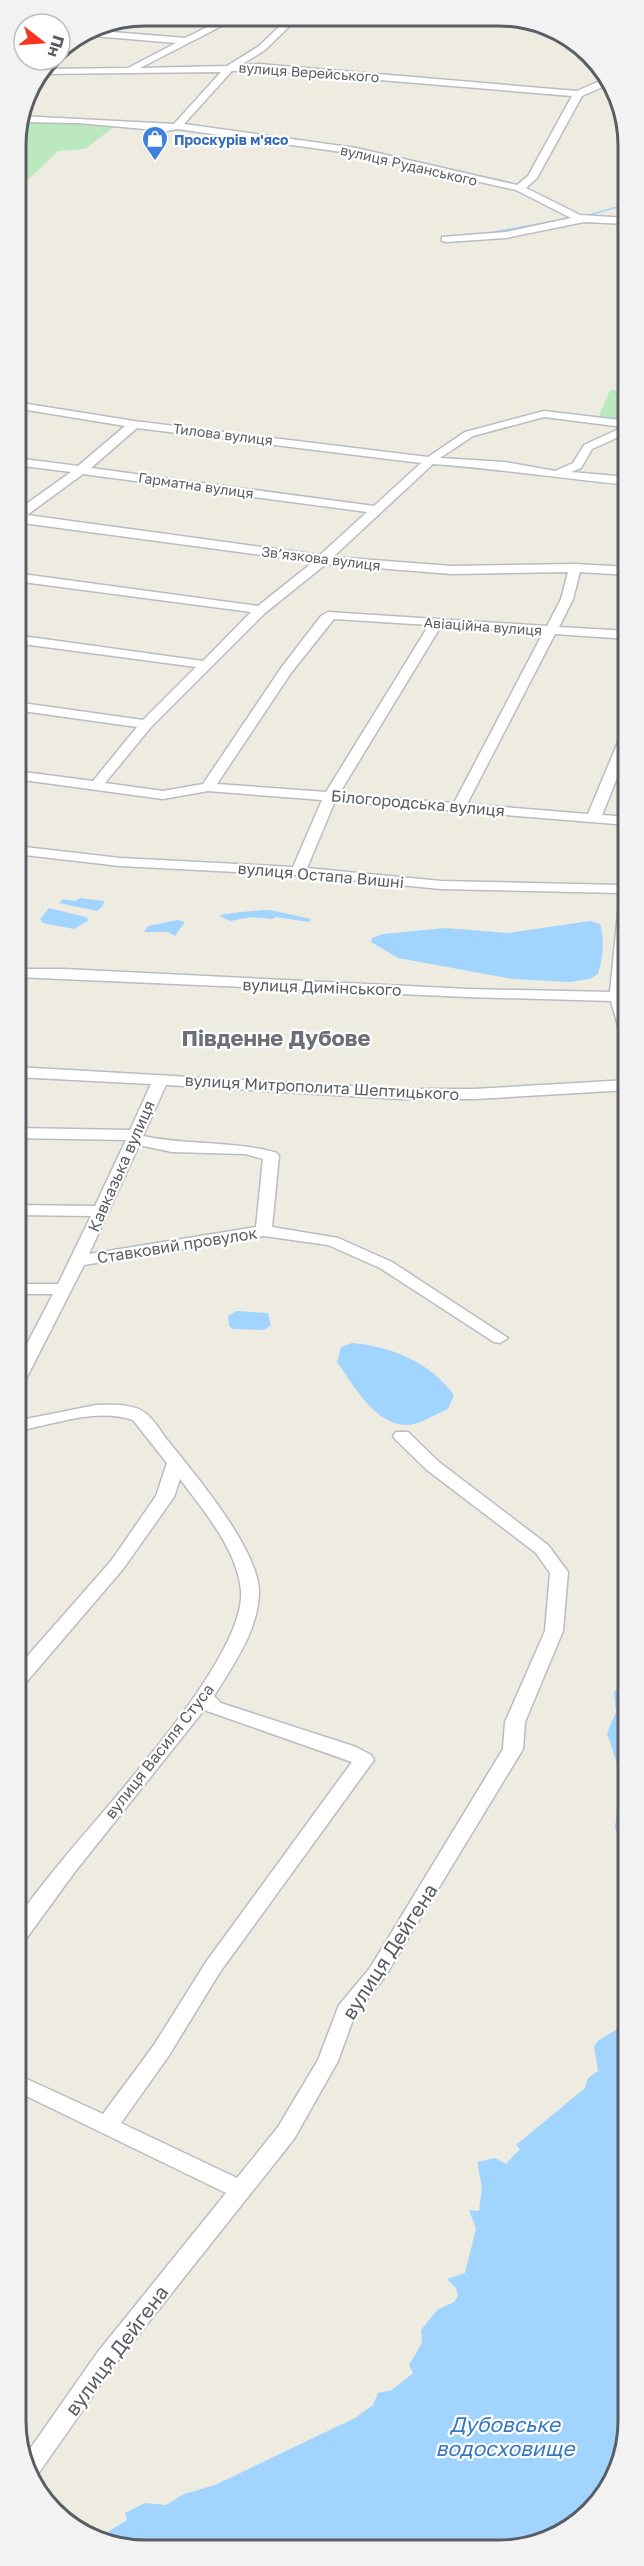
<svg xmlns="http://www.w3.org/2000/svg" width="644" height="2566" font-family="'Golos Text',sans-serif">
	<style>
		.green { fill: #bbe9bd }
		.water { fill: #a1d4ff }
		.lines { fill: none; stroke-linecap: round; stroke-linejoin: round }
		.stream { stroke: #a1d4ff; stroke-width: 1.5 }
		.minor-casing { stroke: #babcc2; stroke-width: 3 }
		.minor { fill: #fff; fill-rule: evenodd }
		.labels { text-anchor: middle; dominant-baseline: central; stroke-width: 4.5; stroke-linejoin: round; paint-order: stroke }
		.far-street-label { font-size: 14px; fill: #5a5e64; stroke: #fff }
		.far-shop-label { font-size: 14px; font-weight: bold; fill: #366cbe; stroke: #fff; text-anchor: start }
		.street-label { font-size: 16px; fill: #5a5e64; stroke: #fff }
		.near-street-label { font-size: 20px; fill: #5a5e64; stroke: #fff }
		.near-water-label { font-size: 21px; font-style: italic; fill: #3778c4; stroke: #fff }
		.district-label { font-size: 22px; font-weight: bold; fill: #6b7076; stroke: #fff }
		.rim { fill: none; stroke: #5a5e64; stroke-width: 3 }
	</style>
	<rect width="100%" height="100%" fill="#eeece1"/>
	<g class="green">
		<polygon points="19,119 118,124 85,149 58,151 29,179 15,183 15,136"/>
		<polygon points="610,390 628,392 628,421 598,418"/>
	</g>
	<g class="water">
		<polygon points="80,898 104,901 103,906 97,911 59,903 63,899 75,901"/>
		<polygon points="49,908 86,917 89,920 74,929 43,923 40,919"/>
		<path d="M270 910 311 919 309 922 275 917 273 919 250 917 231 921 219 916C224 913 261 910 270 910Z"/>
		<polygon points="178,920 185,922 175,936 168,932 144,932 148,926"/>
		<path d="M590 921 600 924C605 941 603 957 598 974L589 979 570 982 513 979 398 958 371 942 372 938 383 934 445 928 508 933Z"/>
		<polygon points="236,1311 268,1313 271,1325 264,1330 233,1329 229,1326 228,1316"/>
		<path d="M352 1343C391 1346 431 1363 454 1395L448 1409C439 1413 428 1419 418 1423 380 1435 355 1387 337 1362L341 1347Z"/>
		<polygon points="628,1679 629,1855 615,1828 621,1776 607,1733 616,1712 614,1692"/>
		<polygon points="629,2022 629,2430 597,2507 564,2534 517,2550 119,2548 98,2538 127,2520 125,2513 145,2503 166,2505 184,2494 215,2485 355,2418 373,2405 378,2393 392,2390 413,2373 409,2365 422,2343 421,2330 437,2310 454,2302 458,2296 456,2288 447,2279 465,2273 476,2229 469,2210 479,2211 482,2187 477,2162 495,2158 506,2164 520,2149 516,2145 585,2088 588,2078 598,2071 594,2046 599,2040"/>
	</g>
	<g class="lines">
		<g class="stream">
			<polyline points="586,216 617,207 622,201 628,200"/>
			<polyline points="483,234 570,218"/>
		</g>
		<defs>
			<g id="minor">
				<path d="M230 16H241L140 68 227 66 259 46 290 16H300L265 50 241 65 259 64 577 91 604 79 607 85 582 96 537 178 526 188 580 215 628 218V224L584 222 506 238 446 242 442 241V237L506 232 571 218 516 190 356 154 177 129 167 131 78 123 19 122 20 116 174 124 221 72 38 74 42 69 128 68 176 43 82 35 87 30 185 38ZM259 70 572 96 528 176 517 185 356 148 184 124 232 71Z"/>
				<path d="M15 402 134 421 428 457 465 432 544 411 628 421V433L592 449 581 468 571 472 628 477V485C563 478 499 469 433 464L333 557 452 566 575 564 628 567V575L580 572 573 599 559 627 628 631V639L555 634 467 804 588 814 621 735 628 731V751L602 815 628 817V825L335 801 307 868 441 881 620 885 623 877 628 876V955L625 992 628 993V1001H626L628 1037 620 1033 611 1001 468 997 16 977V969H64L468 989 610 992 620 893 441 889 298 875 120 866 16 854V846L120 858 293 867 322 800 208 791 163 799 16 779V771L93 781 137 727 15 710V702L143 720 196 667 15 643V635L203 661 251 612 15 581V573L258 606 313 562 15 522V512L71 472 15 465V458L78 466 125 426 15 408ZM544 417 623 427 584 445 573 463 555 471 505 462 440 458 473 436ZM137 428 421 463 374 506 91 468ZM83 474 367 512 320 555 27 515ZM326 564 452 574 568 572 561 599 547 626 328 612 321 616 281 668 203 784 163 791 105 783 151 727 265 613ZM334 619 429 625 326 792 217 784 291 673ZM441 626 543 633 454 803 339 794Z"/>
				<path d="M16 1067 401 1089H474L628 1080V1090L474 1099H401L166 1085 143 1136C189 1146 231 1140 277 1153L279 1156 272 1227 338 1238 392 1262 508 1338 500 1343 494 1342 380 1268 328 1245 264 1236 84 1265 25 1381 16 1386V1365L53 1294H16V1284H58L91 1216 16 1215V1205L95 1206 126 1140 16 1138V1128L130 1130 151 1084 16 1077ZM139 1145 172 1152 245 1154 263 1159 256 1227 89 1254Z"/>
				<path d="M96 1405C111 1405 133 1403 145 1413 154 1419 161 1432 168 1441 194 1473 260 1551 259 1593 258 1631 233 1665 214 1696L221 1703 356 1747 371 1755 374 1760 220 1972 168 2057 121 2123 237 2178 278 2127 318 2060 339 2005 370 1968 503 1749 505 1722 545 1631 550 1573 536 1553 427 1470 396 1440 393 1436 396 1432H408L439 1462 548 1545 568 1572 563 1631 525 1722 523 1749 384 1978 355 2014 338 2061 294 2139 113 2367 38 2474 34 2475 25 2456 97 2353 226 2193 16 2091V2074L103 2114 154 2045 206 1962 352 1762 204 1710 74 1873 23 1943 16 1945C16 1939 14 1929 16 1923 21 1910 55 1869 65 1857 108 1804 247 1656 241 1590 237 1549 203 1510 180 1479L174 1497 123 1569 23 1686 16 1687V1669L111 1561 156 1496 167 1463 133 1420C96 1407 52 1425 16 1431V1421Z"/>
			</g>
		</defs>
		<use href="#minor" class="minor-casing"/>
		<use href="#minor" class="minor"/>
	</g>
	<defs>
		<symbol id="shop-pin" viewBox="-11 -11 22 30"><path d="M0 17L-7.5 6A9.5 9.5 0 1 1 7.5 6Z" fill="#3f7fe0" stroke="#fff"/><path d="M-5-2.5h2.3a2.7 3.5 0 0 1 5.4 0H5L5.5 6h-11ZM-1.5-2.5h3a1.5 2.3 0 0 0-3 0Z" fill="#fff"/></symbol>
	</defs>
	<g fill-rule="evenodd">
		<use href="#shop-pin" x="140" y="124" width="30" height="40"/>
	</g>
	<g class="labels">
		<g class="far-street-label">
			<text transform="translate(309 72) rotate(4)">вулиця Верейського</text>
			<text transform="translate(409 165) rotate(13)">вулиця Руданського</text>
			<text transform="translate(223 434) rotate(7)">Тилова вулиця</text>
			<text transform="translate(196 485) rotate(8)">Гарматна вулиця</text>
			<text transform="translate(321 558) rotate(7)">Звʼязкова вулиця</text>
			<text transform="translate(483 626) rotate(4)">Авіаційна вулиця</text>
		</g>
		<g class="far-shop-label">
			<text x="174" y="139">Проскурів м'ясо</text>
		</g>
		<g class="street-label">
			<text transform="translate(418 803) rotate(5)">Білогородська вулиця</text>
			<text transform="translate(321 875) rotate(5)">вулиця Остапа Вишні</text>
			<text transform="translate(322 987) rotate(2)">вулиця Димінського</text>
			<text transform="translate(322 1087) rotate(3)">вулиця Митрополита Шептицького</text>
			<text transform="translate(121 1166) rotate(-66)">Кавказька вулиця</text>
			<text transform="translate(177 1245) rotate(-9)">Ставковий провулок</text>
			<text transform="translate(159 1751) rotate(-52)">вулиця Василя Стуса</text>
		</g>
		<g class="near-street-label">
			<text transform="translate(389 1951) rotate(-57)">вулиця Дейгена</text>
			<text transform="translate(116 2350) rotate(-53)">вулиця Дейгена</text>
		</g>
		<g class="near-water-label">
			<text x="505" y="2424">Дубовське<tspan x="505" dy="24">водосховище</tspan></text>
		</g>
		<g class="district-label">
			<text x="276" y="1037">Південне Дубове</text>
		</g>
	</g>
	<path d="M0 0H644V2566H0ZM145 26H499A119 119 0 0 1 618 145V2421A119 119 0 0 1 499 2540H145A119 119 0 0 1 26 2421V145A119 119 0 0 1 145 26Z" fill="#f2f2f3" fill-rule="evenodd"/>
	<path class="rim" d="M145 26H499A119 119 0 0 1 618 145V2421A119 119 0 0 1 499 2540H145A119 119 0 0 1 26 2421V145A119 119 0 0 1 145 26Z"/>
	<g transform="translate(42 42) rotate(107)"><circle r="28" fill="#ffffff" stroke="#bdbfc1" stroke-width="1.5"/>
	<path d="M0-4.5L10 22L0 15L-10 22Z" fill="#f8341e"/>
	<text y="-9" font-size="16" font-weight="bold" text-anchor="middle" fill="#5a5e64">Пн</text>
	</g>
</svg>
